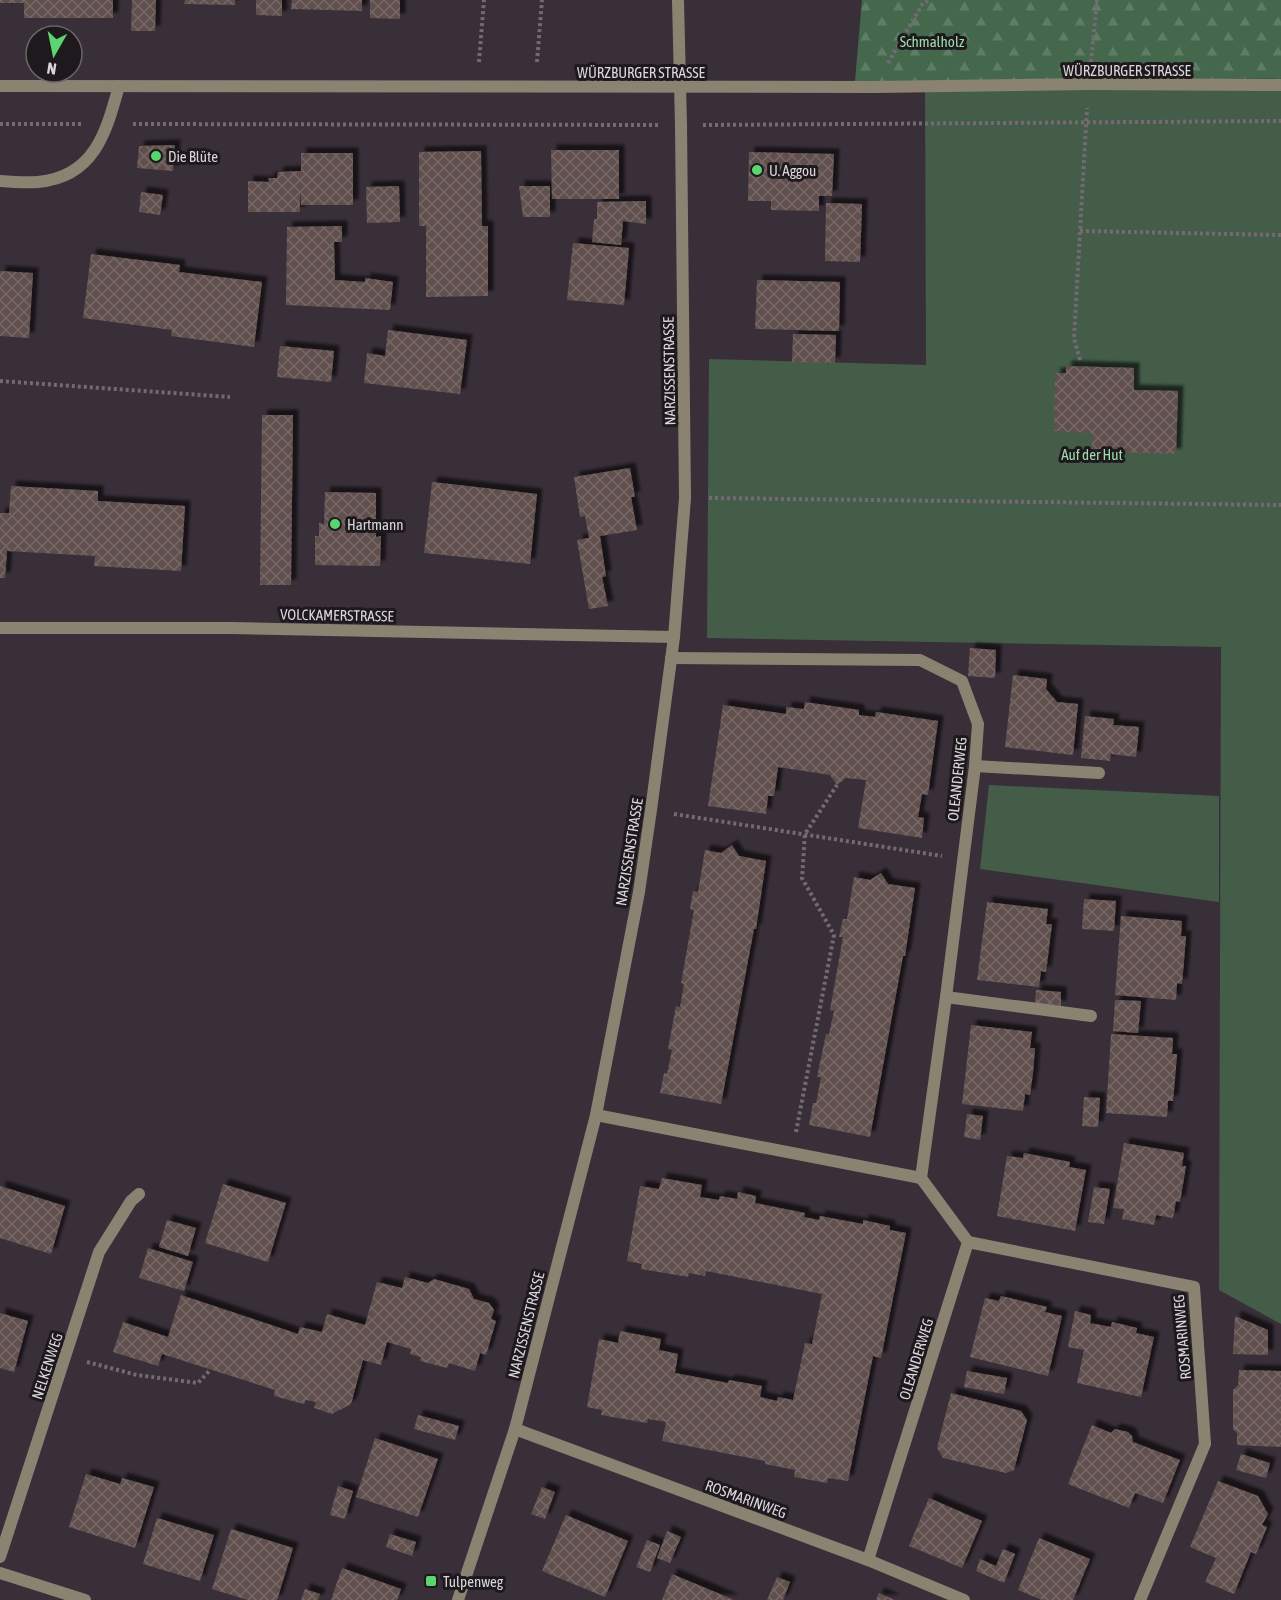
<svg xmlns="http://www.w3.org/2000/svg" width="1281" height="1600" font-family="'Asap Condensed',sans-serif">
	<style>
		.green { fill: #445d49 }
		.forest { fill: url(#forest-firs) }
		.building { fill: url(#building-cross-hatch); filter: url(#shadow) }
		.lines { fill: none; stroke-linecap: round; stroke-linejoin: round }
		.path { stroke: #736a73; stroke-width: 4; stroke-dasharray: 3 3; stroke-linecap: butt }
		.service { stroke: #8b8372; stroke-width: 12 }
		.minor { stroke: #8b8372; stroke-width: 12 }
		.tertiary { stroke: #8b8372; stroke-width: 12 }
		.poi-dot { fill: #5bd56e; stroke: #1d191d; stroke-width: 2 }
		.labels { text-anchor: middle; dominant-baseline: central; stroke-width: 6; stroke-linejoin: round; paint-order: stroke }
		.park-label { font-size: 15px; fill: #a0dbac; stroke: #1d191d }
		.street-label { font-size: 15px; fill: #dcd6dc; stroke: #1d191d }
		.poi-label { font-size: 15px; fill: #dcd6dc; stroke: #1d191d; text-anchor: start }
	</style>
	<defs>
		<pattern id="forest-firs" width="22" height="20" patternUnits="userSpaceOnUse" patternTransform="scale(1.5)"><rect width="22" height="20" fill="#45684d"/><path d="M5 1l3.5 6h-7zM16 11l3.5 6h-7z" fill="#5f7d66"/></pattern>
		<pattern id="building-cross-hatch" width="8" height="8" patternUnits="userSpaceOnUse" patternTransform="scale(1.5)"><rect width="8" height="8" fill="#60504e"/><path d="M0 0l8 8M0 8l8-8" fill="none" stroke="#766867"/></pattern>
		<filter id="shadow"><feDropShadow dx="5.5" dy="-5.5" stdDeviation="1.5" flood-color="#0009"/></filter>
	</defs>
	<rect width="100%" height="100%" fill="#392f39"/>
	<g class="green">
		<polygon points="1281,78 1281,1324 1219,1290 1221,647 707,638 709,359 926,365 925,84"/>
		<polygon points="989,785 1219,796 1219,902 980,869"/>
	</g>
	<polygon class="forest" points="862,0 1281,0 1281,78 925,84 855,81"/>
	<g class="building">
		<polygon points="0,0 113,0 113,18 24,18 24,3 0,3"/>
		<polygon points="132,0 156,0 155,31 131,31"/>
		<polygon points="185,0 235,0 235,5 184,4"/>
		<polygon points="256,0 282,0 282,16 256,15"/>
		<polygon points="292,0 362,0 362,11 291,9"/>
		<polygon points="370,0 400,0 400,19 370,18"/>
		<polygon points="175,145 173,171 137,168 139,146"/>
		<polygon points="551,150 619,150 619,199 552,199"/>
		<polygon points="481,151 482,226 488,226 488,296 426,297 426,226 419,226 419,152"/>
		<polygon points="749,152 834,154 832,196 819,196 819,211 771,210 771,201 748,201"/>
		<polygon points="301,153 353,153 353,205 301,205 300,188 300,212 248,212 248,181 269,182 268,178 277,178 278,172 301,171"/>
		<polygon points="399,186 400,222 367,223 366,187"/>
		<polygon points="519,186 550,186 550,217 523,217"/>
		<polygon points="141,192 163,195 160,215 139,212"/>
		<polygon points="646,201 646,224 623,221 621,245 592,242 594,219 597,219 597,202"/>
		<polygon points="826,203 862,204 860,262 825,261"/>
		<polygon points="342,226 342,242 334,242 335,280 365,282 365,278 393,282 390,310 286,305 287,227"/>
		<polygon points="573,243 629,248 624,305 567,300"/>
		<polygon points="91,254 180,265 179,272 262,282 254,347 171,336 172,330 83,318"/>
		<polygon points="0,271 33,273 29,338 0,336"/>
		<polygon points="757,280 840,282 839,331 755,329"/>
		<polygon points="388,330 467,340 460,394 364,383 367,353 385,356"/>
		<polygon points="793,334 836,335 835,363 792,362"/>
		<polygon points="280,346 334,351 331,382 277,377"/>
		<polygon points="1066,366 1134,368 1134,390 1178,391 1176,454 1092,451 1092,433 1054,431 1055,373 1066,373"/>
		<polygon points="262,415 293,415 291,585 260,585"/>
		<polygon points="630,468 635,497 631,497 637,530 600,536 606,576 602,577 608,606 589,609 577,540 589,538 585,516 580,517 574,477"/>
		<polygon points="432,482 537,494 530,564 424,553"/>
		<polygon points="11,486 98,491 98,501 185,506 181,571 94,566 95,556 7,551 5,578 0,578 0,513 9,513"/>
		<polygon points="325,492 376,493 376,537 381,536 380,566 315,565 315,536 319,536 319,523 324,524"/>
		<polygon points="970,648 996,650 995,678 968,676"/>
		<polygon points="1013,675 1047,679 1046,689 1057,702 1078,704 1073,755 1005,747"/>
		<polygon points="805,702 859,710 859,715 875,717 876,712 938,721 928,795 922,794 918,817 924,818 922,838 858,828 866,780 846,778 837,785 830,775 778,767 774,796 768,796 766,814 708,806 723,705 786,714 786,707 804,709"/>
		<polygon points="1085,716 1114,719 1113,725 1139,727 1136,757 1111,754 1110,761 1081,758"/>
		<polygon points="732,845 739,856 766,861 756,929 754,929 721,1104 660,1093 664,1073 667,1074 672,1050 668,1049 676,1006 680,1007 684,984 681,983 694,910 690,909 693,891 698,892 705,850 721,853"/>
		<polygon points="881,873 888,884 915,888 905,956 903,956 870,1137 809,1125 813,1103 816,1103 821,1077 817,1077 826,1034 829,1034 834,1011 830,1010 843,937 839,937 843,919 847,919 854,877 870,880"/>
		<polygon points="1084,899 1116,901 1114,931 1082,929"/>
		<polygon points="987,902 1048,909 1046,924 1052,924 1046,972 1041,971 1039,987 977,980"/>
		<polygon points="1121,916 1182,921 1181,936 1186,936 1184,961 1182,984 1177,983 1176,1000 1115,995"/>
		<polygon points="1036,990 1061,992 1061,1006 1035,1004"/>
		<polygon points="1115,1000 1141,1001 1138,1033 1113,1031"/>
		<polygon points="971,1025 1032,1032 1030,1048 1035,1048 1033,1073 1030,1095 1025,1094 1023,1111 962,1104"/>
		<polygon points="1111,1034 1173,1038 1172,1054 1177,1054 1175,1079 1173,1101 1168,1101 1167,1117 1106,1113"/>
		<polygon points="1084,1097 1100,1098 1098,1127 1082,1126"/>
		<polygon points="967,1114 983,1116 980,1140 964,1137"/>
		<polygon points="1124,1143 1184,1153 1182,1166 1186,1166 1180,1202 1176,1201 1173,1218 1156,1215 1154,1225 1122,1219 1124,1209 1113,1208"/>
		<polygon points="1024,1153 1070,1162 1069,1167 1086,1170 1075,1231 997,1216 1007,1156 1023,1158"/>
		<polygon points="662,1178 702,1185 700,1197 719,1200 720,1196 737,1199 738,1192 756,1196 755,1203 805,1213 804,1217 819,1220 820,1216 863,1224 863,1220 890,1226 890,1230 906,1233 881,1358 873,1356 848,1481 828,1478 827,1483 794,1477 795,1470 765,1464 765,1461 662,1441 666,1422 648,1419 647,1423 601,1415 602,1410 587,1407 599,1339 618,1343 620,1331 661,1339 659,1350 678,1354 675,1373 728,1383 729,1380 762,1386 760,1397 777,1401 778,1397 793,1400 805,1343 812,1344 822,1294 706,1271 705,1276 689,1273 688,1277 641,1269 642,1264 627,1261 640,1186 659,1189"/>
		<polygon points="223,1184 286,1203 268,1262 205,1243"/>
		<polygon points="0,1186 65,1206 51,1254 0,1238"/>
		<polygon points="1094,1187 1110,1189 1104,1224 1088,1222"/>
		<polygon points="167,1220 196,1228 188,1256 159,1247"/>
		<polygon points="148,1248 193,1262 184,1291 139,1278"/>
		<polygon points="405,1277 428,1283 434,1279 469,1289 474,1299 489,1303 494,1310 491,1319 496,1321 486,1355 480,1353 475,1371 449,1363 447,1368 420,1361 421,1357 410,1354 411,1349 387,1342 381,1365 363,1360 351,1404 332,1414 314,1408 316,1402 306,1400 304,1404 274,1396 275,1390 162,1354 158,1366 113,1352 123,1322 168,1337 181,1295 298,1334 300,1327 322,1332 327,1314 365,1325 377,1282 402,1288"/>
		<polygon points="1001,1296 1047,1307 1045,1312 1062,1316 1048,1376 970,1357 985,1298 999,1301"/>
		<polygon points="1075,1311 1091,1315 1090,1323 1111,1327 1112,1322 1137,1328 1136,1333 1154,1337 1141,1397 1077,1383 1084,1350 1068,1347"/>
		<polygon points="0,1313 28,1321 14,1372 0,1368"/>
		<polygon points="1235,1316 1268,1330 1268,1355 1233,1354"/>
		<polygon points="1239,1370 1281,1371 1281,1447 1237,1445 1237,1433 1233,1429 1233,1390 1238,1385"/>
		<polygon points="967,1371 1007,1378 1004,1394 964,1387"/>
		<polygon points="951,1393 1021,1411 1027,1420 1014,1470 1006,1473 943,1458 937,1448"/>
		<polygon points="418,1415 459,1426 455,1440 414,1429"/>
		<polygon points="1092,1425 1111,1433 1115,1429 1128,1432 1132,1436 1133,1442 1180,1460 1163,1503 1135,1493 1129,1508 1068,1484"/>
		<polygon points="375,1438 438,1459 418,1517 356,1497"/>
		<polygon points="1241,1454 1270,1463 1266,1478 1236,1470"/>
		<polygon points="86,1474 120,1484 122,1478 154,1487 135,1548 69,1527"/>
		<polygon points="1218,1481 1258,1496 1268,1514 1262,1525 1267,1527 1256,1554 1251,1552 1234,1594 1205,1582 1216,1558 1190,1547"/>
		<polygon points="338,1486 353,1491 345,1519 330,1515"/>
		<polygon points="542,1487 555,1492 545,1519 531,1514"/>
		<polygon points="929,1498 982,1521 962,1568 909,1546"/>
		<polygon points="566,1515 628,1541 605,1597 542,1571"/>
		<polygon points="157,1518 214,1535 200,1581 143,1564"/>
		<polygon points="231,1529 293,1548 277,1600 248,1600 212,1589"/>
		<polygon points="667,1531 681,1537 670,1563 657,1558"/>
		<polygon points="390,1534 416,1542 412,1556 386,1547"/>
		<polygon points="1039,1538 1090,1559 1073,1600 1042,1600 1018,1590"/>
		<polygon points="647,1540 660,1545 650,1572 636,1567"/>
		<polygon points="1003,1549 1015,1554 1004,1583 976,1571 980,1559 996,1566"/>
		<polygon points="342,1568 401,1589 397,1600 331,1600"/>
		<polygon points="672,1574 708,1589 734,1600 662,1600"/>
		<polygon points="777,1577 790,1582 783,1600 767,1600"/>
		<polygon points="305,1589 320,1594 318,1600 301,1600"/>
		<polygon points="879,1593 895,1600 876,1600"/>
	</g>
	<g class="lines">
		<g class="path">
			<polyline points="479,62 484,0"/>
			<polyline points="537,62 542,0"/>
			<polyline points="1091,62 1097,0"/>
			<polyline points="888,63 923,3 930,0"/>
			<polyline points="0,124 83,124"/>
			<polyline points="133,124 659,125"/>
			<polyline points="703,125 1281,121"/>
			<polyline points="1080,231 1281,235"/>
			<polyline points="1080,360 1074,338 1087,108"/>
			<polyline points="0,381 230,397"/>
			<polyline points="709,498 1281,505"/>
			<polyline points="674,814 942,856"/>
			<polyline points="796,1132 834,935 802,878 805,834 837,785"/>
			<polyline points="87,1362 137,1375 198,1383 210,1370"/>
		</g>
		<polyline class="service" points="975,766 1099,773"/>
		<g class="minor">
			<path d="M0 181C12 182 25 183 38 182 94 177 106 133 119 86"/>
			<polyline points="0,628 231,628 674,637"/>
			<polyline points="671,658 920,660 962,681 978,724 975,766 946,997 921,1178 968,1242 868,1560"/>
			<polyline points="946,997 1091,1016"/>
			<polyline points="596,1115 921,1178"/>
			<polyline points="968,1242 1194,1287 1205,1444 1140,1600"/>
			<polyline points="515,1429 868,1560 964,1600"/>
			<polyline points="0,1557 99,1252 131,1201 139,1194"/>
			<polyline points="0,1573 85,1600"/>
			<polyline points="458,1600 515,1429 596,1115 639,892 651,810 674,637 685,498 681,125 678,0"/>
		</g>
		<polyline class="tertiary" points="0,86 874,87 1089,84 1281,85"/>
	</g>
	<g class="poi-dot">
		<circle cx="156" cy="156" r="6"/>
		<circle cx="757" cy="170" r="6"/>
		<circle cx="335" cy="524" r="6"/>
		<rect x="425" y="1575" width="12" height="12" rx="3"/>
	</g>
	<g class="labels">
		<g class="park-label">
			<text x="932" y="41">Schmalholz</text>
			<text x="1092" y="454">Auf der Hut</text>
		</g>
		<g class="street-label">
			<text x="1127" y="70">WÜRZBURGER STRASSE</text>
			<text x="641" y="72">WÜRZBURGER STRASSE</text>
			<text transform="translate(669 371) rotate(-91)">NARZISSENSTRASSE</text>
			<text transform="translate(337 615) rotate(1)">VOLCKAMERSTRASSE</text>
			<text transform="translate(957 779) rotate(-84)">OLEANDERWEG</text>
			<text transform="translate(629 852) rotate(-81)">NARZISSENSTRASSE</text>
			<text transform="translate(526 1325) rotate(-76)">NARZISSENSTRASSE</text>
			<text transform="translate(1182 1337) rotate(-95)">ROSMARINWEG</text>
			<text transform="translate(916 1359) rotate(-73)">OLEANDERWEG</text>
			<text transform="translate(47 1366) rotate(-72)">NELKENWEG</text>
			<text transform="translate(746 1499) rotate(20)">ROSMARINWEG</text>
		</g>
		<g class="poi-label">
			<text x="168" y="156">Die Blüte</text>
			<text x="769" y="170">U. Aggou</text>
			<text x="347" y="524">Hartmann</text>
			<text x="443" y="1581">Tulpenweg</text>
		</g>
	</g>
	<g transform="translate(54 54) rotate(189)"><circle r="28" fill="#1d191d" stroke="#696569" stroke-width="1.5"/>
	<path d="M0-4.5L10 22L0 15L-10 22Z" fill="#5bd56e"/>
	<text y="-9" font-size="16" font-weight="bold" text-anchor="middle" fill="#dcd6dc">N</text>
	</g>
</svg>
